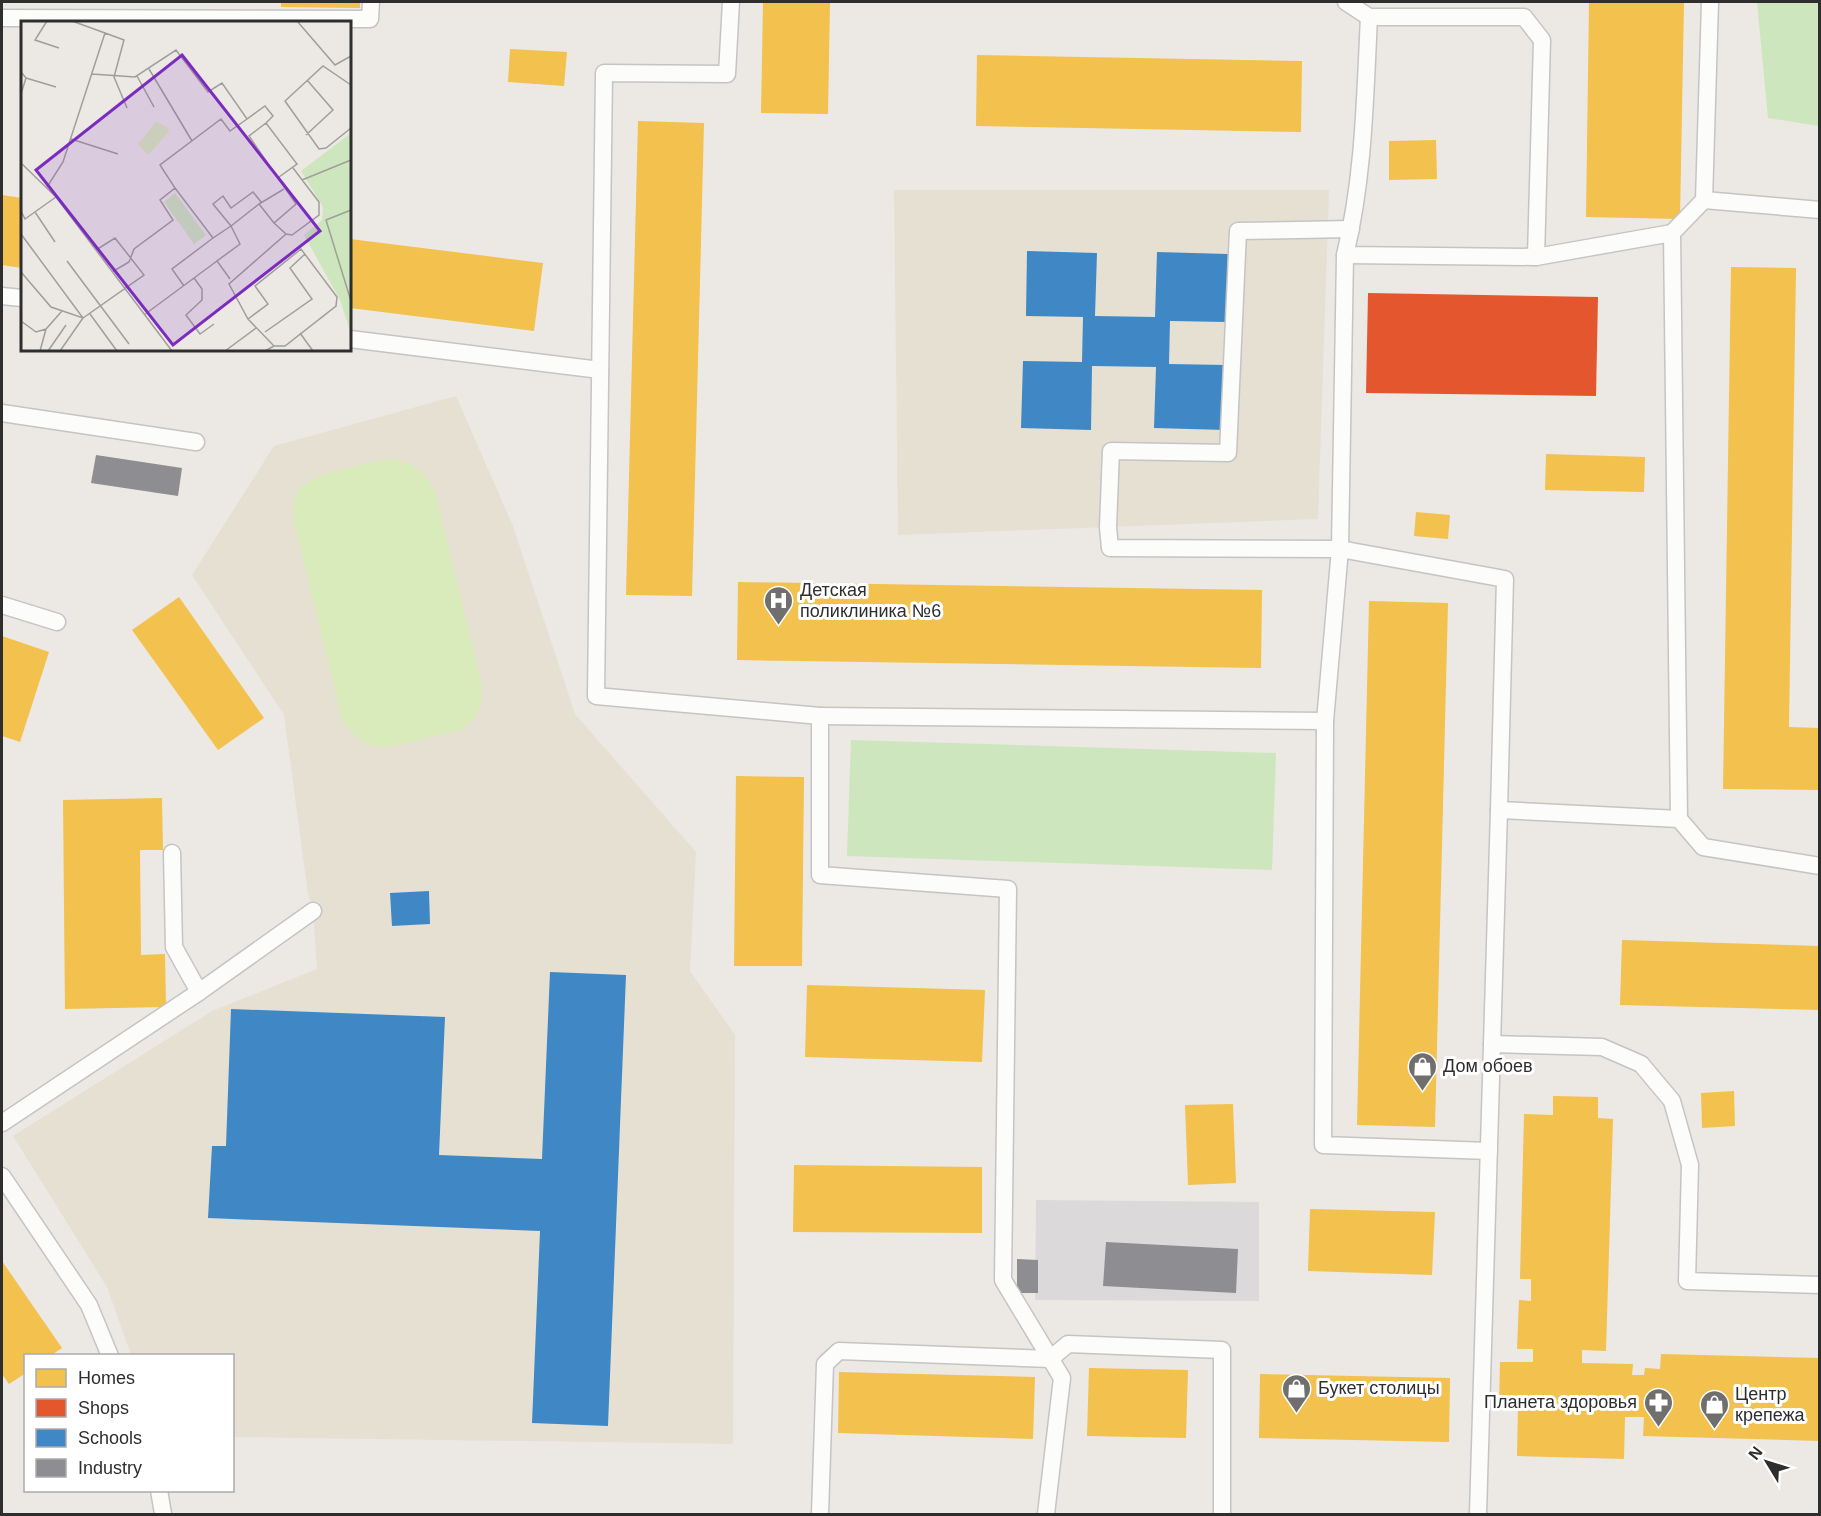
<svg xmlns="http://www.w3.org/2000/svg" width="1821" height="1516" font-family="Arial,sans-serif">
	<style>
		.industrial { fill: #dcd9db }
		.education { fill: #e6e0d3 }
		.green { fill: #cee6be }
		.pitch { fill: #d9eabb }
		.homes { fill: #f2c14e }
		.shops { fill: #e4572e }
		.schools { fill: #3f88c5 }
		.industry { fill: #8d8d92 }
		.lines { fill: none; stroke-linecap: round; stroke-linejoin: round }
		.service-casing { stroke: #c5c4c5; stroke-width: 19 }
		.service { stroke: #fcfcfb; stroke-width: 16 }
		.labels { text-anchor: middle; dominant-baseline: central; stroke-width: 6; stroke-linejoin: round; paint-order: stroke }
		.poi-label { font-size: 18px; fill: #2e2e2e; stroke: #fff; text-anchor: start }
		.inset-road { fill: none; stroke: #a09e9b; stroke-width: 1.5 }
		.view { fill: #7b2cbf; fill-opacity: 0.15; stroke: #7b2cbf; stroke-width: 3 }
		.inset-edge { fill: none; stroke: #2e2e2e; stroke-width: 3 }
	</style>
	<rect width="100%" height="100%" fill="#ece8e4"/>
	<polygon class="industrial" points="1036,1200 1259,1202 1259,1301 1035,1300"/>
	<g class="education">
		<polygon points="894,190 1329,190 1318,519 898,535"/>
		<polygon points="456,396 513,526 575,714 696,852 690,971 735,1035 733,1444 233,1437 232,1356 131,1355 107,1287 13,1136 212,1011 317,969 313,911 308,894 284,715 192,575 274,446"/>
	</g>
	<g class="green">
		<polygon points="1757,2 1819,2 1819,126 1768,118"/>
		<polygon points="851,740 1276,753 1272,870 847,856"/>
	</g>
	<path class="pitch" d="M387 459C411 462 421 468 434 488L482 685C484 705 478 717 462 730 446 733 431 737 416 741 381 749 364 753 342 720L293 518C293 509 293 498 298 491 312 472 364 465 387 459Z"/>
	<g class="homes">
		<polygon points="281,2 360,2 360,8 281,7"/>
		<polygon points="763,2 830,2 828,114 761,113"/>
		<polygon points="1589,2 1684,2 1680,219 1586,217"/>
		<polygon points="510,49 567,52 564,86 508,82"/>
		<polygon points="977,55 1302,61 1301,132 976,126"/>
		<polygon points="638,121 704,123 692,596 626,595"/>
		<polygon points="1436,140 1437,179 1389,180 1389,141"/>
		<polygon points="2,195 22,198 22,268 2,265"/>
		<polygon points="350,239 543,263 534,331 350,308"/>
		<polygon points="1731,267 1796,268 1789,727 1820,728 1820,790 1723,789"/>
		<polygon points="1546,454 1645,457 1644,492 1545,490"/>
		<polygon points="1416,512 1450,515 1448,539 1414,536"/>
		<polygon points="738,582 1262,590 1261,668 737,660"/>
		<polygon points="179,597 264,718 218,750 132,630"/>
		<polygon points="1369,601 1448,603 1435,1127 1357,1125"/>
		<polygon points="2,636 49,652 20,742 2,736"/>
		<polygon points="736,776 804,777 802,966 734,966"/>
		<polygon points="162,798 163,850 140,850 141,955 165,954 166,1007 65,1009 63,800"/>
		<polygon points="1622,940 1820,946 1820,1010 1620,1005"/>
		<polygon points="807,985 985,990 982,1062 805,1057"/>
		<polygon points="1734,1091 1735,1126 1702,1128 1701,1093"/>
		<polygon points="1553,1096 1598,1097 1598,1118 1613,1119 1606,1351 1582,1350 1582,1363 1633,1364 1632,1375 1644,1375 1645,1368 1660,1369 1661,1354 1820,1358 1820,1441 1643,1436 1644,1417 1625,1417 1624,1459 1517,1456 1518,1407 1499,1407 1500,1362 1533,1362 1533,1349 1517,1349 1519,1300 1531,1301 1531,1279 1520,1279 1524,1114 1553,1115"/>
		<polygon points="1233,1104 1236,1183 1188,1185 1185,1105"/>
		<polygon points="794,1165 982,1167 982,1233 793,1232"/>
		<polygon points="1310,1209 1435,1212 1432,1275 1308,1271"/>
		<polygon points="2,1261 62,1348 50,1356 26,1356 26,1373 9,1384 2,1374"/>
		<polygon points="1089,1368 1188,1370 1186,1438 1087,1436"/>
		<polygon points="839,1372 1035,1377 1033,1439 838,1433"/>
		<polygon points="1260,1374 1450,1378 1449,1442 1259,1438"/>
	</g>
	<polygon class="shops" points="1368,293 1598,297 1596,396 1366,393"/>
	<g class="schools">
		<polygon points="1027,251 1097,253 1095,316 1155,317 1157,252 1228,254 1226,322 1170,321 1169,364 1226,365 1225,430 1154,428 1156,367 1092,366 1091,430 1021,428 1023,361 1082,362 1083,317 1026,316"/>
		<polygon points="429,891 430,924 392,926 390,893"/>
		<polygon points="550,972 626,975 608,1426 532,1423 540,1231 208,1218 212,1146 226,1146 231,1009 445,1017 439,1155 542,1159"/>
	</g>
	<g class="industry">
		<polygon points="96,455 182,468 178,496 91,483"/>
		<polygon points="1106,1242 1238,1249 1236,1293 1103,1286"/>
		<polygon points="1017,1259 1038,1260 1038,1293 1017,1293"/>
	</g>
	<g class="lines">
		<defs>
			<g id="service">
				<polyline points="731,2 727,74 604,73 596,696 820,716 820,875 1008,889 1003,1280 1062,1378 1046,1514"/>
				<polyline points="1346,2 1369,17 1524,17 1542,40 1536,257 1672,233 1679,819 1703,847 1820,866"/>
				<path d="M1369 17C1365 97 1364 177 1345 255L1536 257"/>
				<polyline points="2,18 370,19 371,2"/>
				<polyline points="1704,200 1820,210"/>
				<polyline points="1672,233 1704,200 1710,2"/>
				<polyline points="1345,255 1340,549 1110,548 1108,527 1111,451 1228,453 1238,231 1351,229"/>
				<polyline points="2,296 22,298"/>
				<polyline points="350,339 600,370"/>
				<polyline points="2,413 196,442"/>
				<polyline points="2,605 57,622"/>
				<polyline points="820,716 1325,721 1340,549 1505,579 1499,810 1679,819"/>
				<polyline points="1325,721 1323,1145 1489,1151"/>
				<polyline points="172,853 174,947 199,992"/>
				<polyline points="1492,1044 1602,1047 1641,1064 1672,1101 1690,1165 1687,1281 1820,1285"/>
				<polyline points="2,1123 199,992 313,911"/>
				<polyline points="2,1176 89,1305 110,1356"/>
				<polyline points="159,1490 163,1514"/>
				<polyline points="820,1514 825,1364 839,1351 1050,1359 1068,1344 1222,1350 1222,1514"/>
				<polyline points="1478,1514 1499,810"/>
			</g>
		</defs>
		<use href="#service" class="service-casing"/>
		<use href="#service" class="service"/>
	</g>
	<defs>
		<symbol id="hospital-pin" viewBox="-11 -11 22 30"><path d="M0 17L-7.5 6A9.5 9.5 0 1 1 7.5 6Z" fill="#706f6e" stroke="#fff"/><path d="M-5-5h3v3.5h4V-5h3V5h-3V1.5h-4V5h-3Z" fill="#fff"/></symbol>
		<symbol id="shop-pin" viewBox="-11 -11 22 30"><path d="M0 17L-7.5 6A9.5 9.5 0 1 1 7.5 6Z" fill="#706f6e" stroke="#fff"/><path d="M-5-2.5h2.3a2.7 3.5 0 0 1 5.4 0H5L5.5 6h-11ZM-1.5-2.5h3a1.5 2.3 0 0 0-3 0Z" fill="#fff"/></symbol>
		<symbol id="pharmacy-pin" viewBox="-11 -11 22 30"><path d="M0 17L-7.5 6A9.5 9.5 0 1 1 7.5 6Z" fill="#706f6e" stroke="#fff"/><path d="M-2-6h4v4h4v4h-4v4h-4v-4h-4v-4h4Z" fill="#fff"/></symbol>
	</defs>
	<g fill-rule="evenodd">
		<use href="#hospital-pin" x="762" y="584" width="33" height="45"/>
		<use href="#shop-pin" x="1406" y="1050" width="33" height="45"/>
		<use href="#shop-pin" x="1280" y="1372" width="33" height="45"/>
		<use href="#pharmacy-pin" x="1642" y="1386" width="33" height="45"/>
		<use href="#shop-pin" x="1698" y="1388" width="33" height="45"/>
	</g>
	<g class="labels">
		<g class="poi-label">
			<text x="800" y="590">Детская<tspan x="800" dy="21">поликлиника №6</tspan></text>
			<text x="1443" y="1066">Дом обоев</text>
			<text x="1318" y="1388">Букет столицы</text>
			<text x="1735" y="1394">Центр<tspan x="1735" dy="21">крепежа</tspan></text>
			<text x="1637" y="1402" text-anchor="end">Планета здоровья</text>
		</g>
	</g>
	<g transform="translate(21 21)">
		<rect width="330" height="330" fill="#ece8e4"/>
		<path d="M330 112V313L319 279 283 214 301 199 302 186 280 150ZM154 172 185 214 173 223 143 181Z" fill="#cee6be"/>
		<path d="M135 101 146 106 148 111 127 134 117 123Z" fill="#d9eabb"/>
		<path class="inset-road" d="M26 0 14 19 38 27M276 0 314 44 330 35M84 12 103 19 93 56 106 87M128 48 171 120M0 51 5 57 0 73M71 53 114 56 155 29 187 71 201 62 226 98 244 85 252 95 245 102M116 55 133 86M5 57 35 66M330 64 302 45 264 80 298 128 305 127 330 107M285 114 312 89 286 59M50 118 97 133M0 142 35 176 151 330M281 159 330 139M26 166 42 141 84 12 51 0M154 167 192 217 210 205 219 223 196 240 209 258M238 183 210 205 192 183 202 175 210 187 232 171 241 182M330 189 305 199 330 280M0 190 4 198 35 176M14 191 34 221M253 202 238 183 263 168M0 213 62 297 39 330M265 213 271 214 298 194V181L272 147M46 240 108 323M0 251 30 286 62 297 123 254 94 217 75 229M91 251 108 241 113 228 152 199 139 179 154 167 139 144 200 98 209 110 226 98M173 257 181 268V279L165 294 179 313 193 303M163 265 151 248 192 217M69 293 96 330M123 294 196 240M227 298 247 283 234 265 280 228 316 276 315 285 264 325H253M0 300 15 311 25 308 41 290M244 311 291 278 269 247 284 233M279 312 292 330M19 330 25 308M27 330 45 304M204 330 235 307M244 330 253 325 227 298 208 263 265 213 253 202 275 183 228 115 245 102 276 143 258 156"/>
		<path class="view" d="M161 34 299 210 152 324 15 149Z"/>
		<rect width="330" height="330" class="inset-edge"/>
	</g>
	<rect width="1821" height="1516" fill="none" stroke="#2e2e2e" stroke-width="6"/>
	<rect x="24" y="1354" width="210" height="138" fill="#ffffff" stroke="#ababab" stroke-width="1.5"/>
	<rect x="36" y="1369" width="30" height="18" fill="#f2c14e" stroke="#ababab" stroke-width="1.5"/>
	<text x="78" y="1384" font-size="18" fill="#2e2e2e">Homes</text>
	<rect x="36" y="1399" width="30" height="18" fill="#e4572e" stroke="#ababab" stroke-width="1.5"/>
	<text x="78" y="1414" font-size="18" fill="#2e2e2e">Shops</text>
	<rect x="36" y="1429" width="30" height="18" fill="#3f88c5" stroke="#ababab" stroke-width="1.5"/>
	<text x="78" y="1444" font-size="18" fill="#2e2e2e">Schools</text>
	<rect x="36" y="1459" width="30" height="18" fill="#8d8d92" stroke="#ababab" stroke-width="1.5"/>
	<text x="78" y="1474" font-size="18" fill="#2e2e2e">Industry</text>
	<g transform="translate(1767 1462) rotate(308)" stroke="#ffffff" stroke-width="4.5" paint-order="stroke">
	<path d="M0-4.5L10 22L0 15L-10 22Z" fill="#2e2e2e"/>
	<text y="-9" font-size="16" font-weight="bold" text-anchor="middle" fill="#2e2e2e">N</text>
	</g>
</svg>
